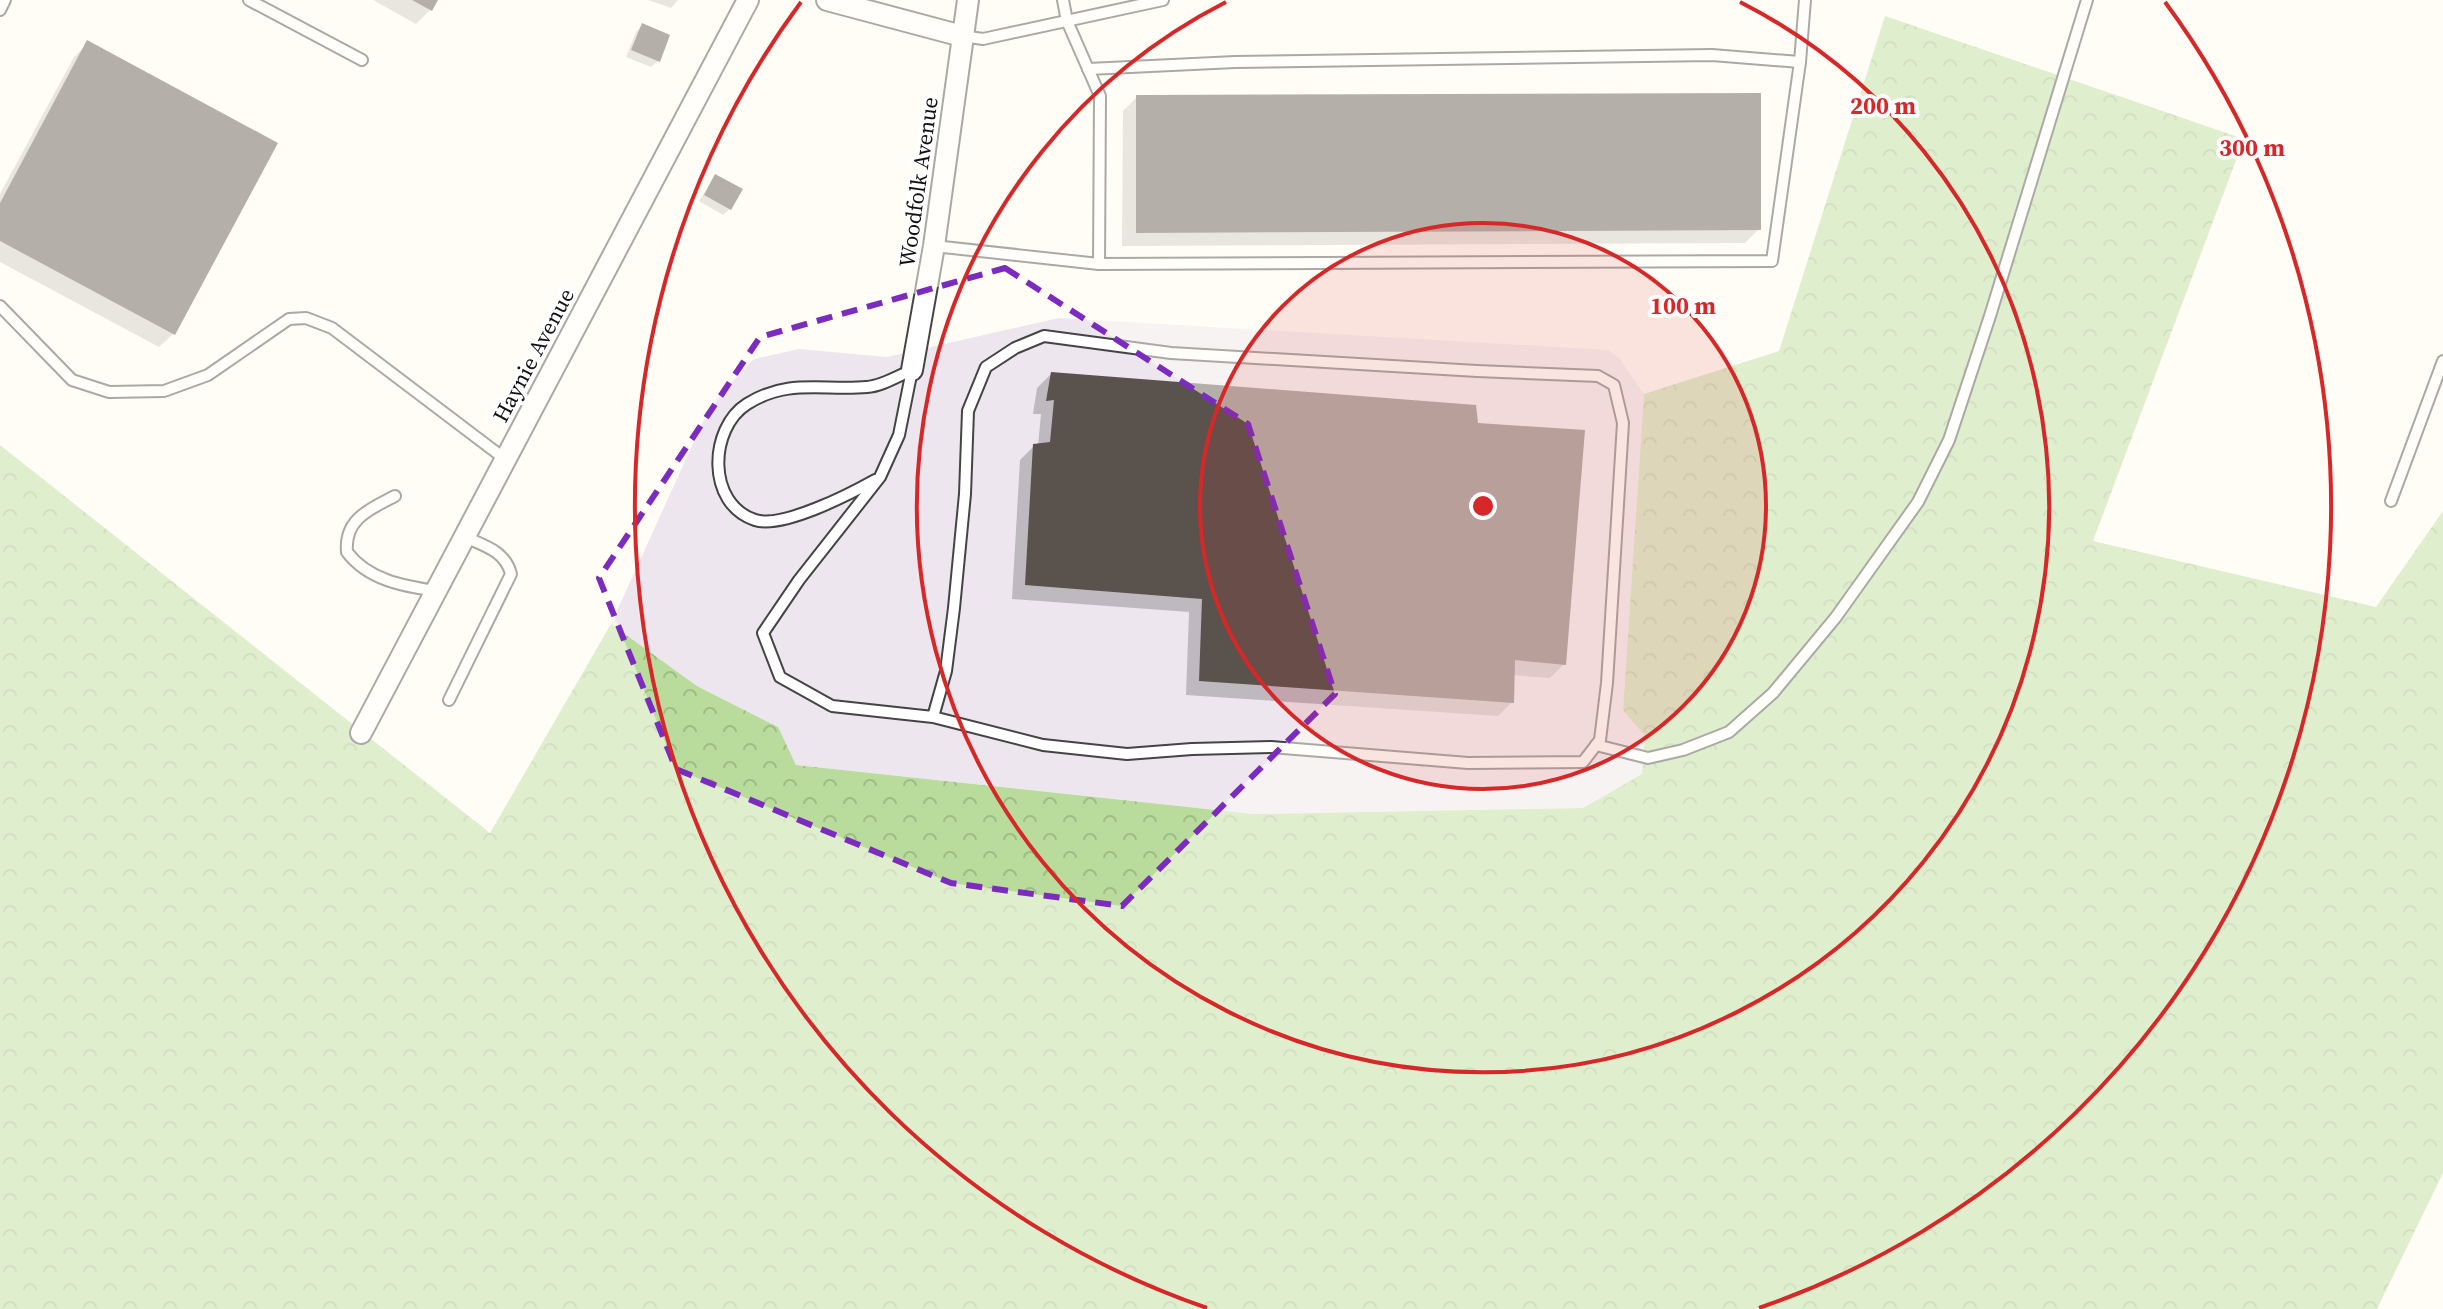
<svg xmlns="http://www.w3.org/2000/svg" width="2443" height="1309" font-family="'Source Serif 4',serif">
	<style>
		.industrial { fill: #eee6ef }
		.forest { fill: url(#forest-crowns) }
		.shadow { fill: #0003 }
		.building { fill: #5a524d }
		.lines { fill: none; stroke-linecap: round; stroke-linejoin: round }
		.lane-casing { stroke: #444; stroke-width: 14 }
		.street-casing { stroke: #444; stroke-width: 24 }
		.lane { stroke: #fff; stroke-width: 10 }
		.street { stroke: #fff; stroke-width: 20 }
		.marked { fill: none; stroke: #7b2cbf; stroke-width: 6; stroke-dasharray: 16 10; stroke-linejoin: round }
		.ring { fill: none; stroke: #d62828; stroke-width: 4 }
		.labels { text-anchor: middle; dominant-baseline: central; stroke-width: 8; stroke-linejoin: round; paint-order: stroke }
		.street-label { font-size: 22px; fill: #111; stroke: #fff }
		.centre { fill: #d62828; stroke: #fff; stroke-width: 4 }
		.ring-label { font-size: 24px; text-anchor: middle; font-weight: bold; fill: #d62828; stroke: #fff; stroke-width: 8; stroke-linejoin: round; paint-order: stroke }
	</style>
	<defs>
		<pattern id="forest-crowns" width="20" height="18" patternUnits="userSpaceOnUse" patternTransform="scale(2)"><rect width="20" height="18" fill="#b9dc9c"/><path d="M2 6a3 3 0 1 1 6 0M12 15a3 3 0 1 1 6 0" fill="none" stroke="#9ebc85"/></pattern>
	</defs>
	<rect width="100%" height="100%" fill="#fffdf5"/>
	<polygon class="industrial" points="1059,318 1608,350 1619,358 1644,394 1623,710 1645,736 1642,774 1583,808 1253,814 796,765 777,727 697,686 611,624 711,404 754,359 799,349 887,357"/>
	<polygon class="forest" points="1885,16 2244,139 2093,541 2376,607 2443,511 2443,1173 2377,1309 0,1309 0,445 490,833 611,624 697,686 778,727 796,765 1253,814 1583,808 1642,774 1645,736 1623,710 1644,394 1779,351"/>
	<g class="shadow">
		<polygon points="373,0 436,0 430,10 416,24"/>
		<polygon points="648,0 678,0 671,8"/>
		<polygon points="642,26 658,61 651,67 626,57 636,32"/>
		<polygon points="88,43 173,334 159,347 0,262 0,194 74,57"/>
		<polygon points="1137,97 1759,229 1745,243 1122,246 1123,111"/>
		<polygon points="715,176 730,209 723,215 699,201"/>
		<polygon points="1051,374 1477,425 1564,664 1550,678 1512,675 1512,702 1498,716 1186,695 1189,612 1012,599 1020,460 1034,446 1038,446 1041,414 1033,414 1037,388"/>
	</g>
	<g class="building">
		<polygon points="412,0 438,0 432,11"/>
		<polygon points="642,23 670,35 660,62 631,50"/>
		<polygon points="87,40 278,143 175,335 0,241 0,203"/>
		<polygon points="1761,93 1761,230 1136,233 1136,95"/>
		<polygon points="715,174 743,189 731,210 704,195"/>
		<polygon points="1051,372 1476,405 1478,423 1585,430 1566,665 1515,660 1514,703 1199,681 1202,599 1025,585 1033,444 1050,442 1054,400 1046,401"/>
	</g>
	<g class="lines">
		<defs>
			<g id="lane">
				<polyline points="249,0 362,60"/>
				<polyline points="0,10 5,0"/>
				<polyline points="962,36 983,39 1163,0"/>
				<polyline points="1088,69 1235,62 1712,55 1800,62 1805,0"/>
				<polyline points="934,246 1099,264 1100,96 1067,21 1063,0"/>
				<polyline points="1099,264 1772,261 1800,62"/>
				<polyline points="0,306 72,380 109,392 164,391 208,375 289,319 306,318 332,328 505,459"/>
				<polyline points="912,370 899,435 880,477 799,580 763,633 780,677 832,706 933,717 1043,745 1127,754 1192,749 1271,747 1468,763 1583,762 1600,740 1607,683 1623,423 1614,385 1598,376 1477,371 1171,353 1044,336 1015,348 986,367 968,411 965,494 954,608 946,671 933,717"/>
				<path d="M875 480C850 494 782 529 755 520 706 504 709 428 747 404 788 378 823 391 867 387 882 386 898 376 912 370"/>
				<path d="M395 496C370 509 344 519 347 552 368 580 403 586 436 591"/>
				<polyline points="2391,501 2443,361"/>
				<path d="M449 700 511 574C505 551 485 546 465 537"/>
				<polyline points="1596,745 1648,758 1683,750 1729,732 1773,693 1836,617 1918,502 1949,440 1990,316 2087,0"/>
			</g>
			<g id="street">
				<polyline points="827,0 962,36"/>
				<polyline points="912,370 934,246 968,0"/>
				<polyline points="361,733 748,0"/>
			</g>
		</defs>
		<use href="#lane" class="lane-casing"/>
		<use href="#street" class="street-casing"/>
		<use href="#lane" class="lane"/>
		<use href="#street" class="street"/>
	</g>
	<path d="M0 0H2443V1309H0ZM1005 268 1248 424 1335 694 1122 906 951 883 676 769 599 578 760 337Z" fill="#fffdf5" fill-opacity=".55" fill-rule="evenodd"/>
	<path class="marked" d="M1005 268 1248 424 1335 694 1122 906 951 883 676 769 599 578 760 337Z"/>
	<circle cx="1483" cy="506" r="283" fill="#d62828" fill-opacity=".12"/>
	<g class="ring">
		<circle cx="1483" cy="506" r="283"/>
		<path d="M1740 2A566 566 0 1 1 1226 2"/>
		<path d="M1207 1308A848 848 0 0 1 801 2M2165 2A848 848 0 0 1 1759 1308"/>
	</g>
	<g class="labels">
		<g class="street-label">
			<text transform="translate(918 182) rotate(-82)">Woodfolk Avenue</text>
			<text transform="translate(533 355) rotate(-62)">Haynie Avenue</text>
		</g>
	</g>
	<circle cx="1483" cy="506" r="12" class="centre"/>
	<g class="ring-label">
		<text x="1883" y="114">200 m</text>
		<text x="2252" y="156">300 m</text>
		<text x="1683" y="314">100 m</text>
	</g>
</svg>
